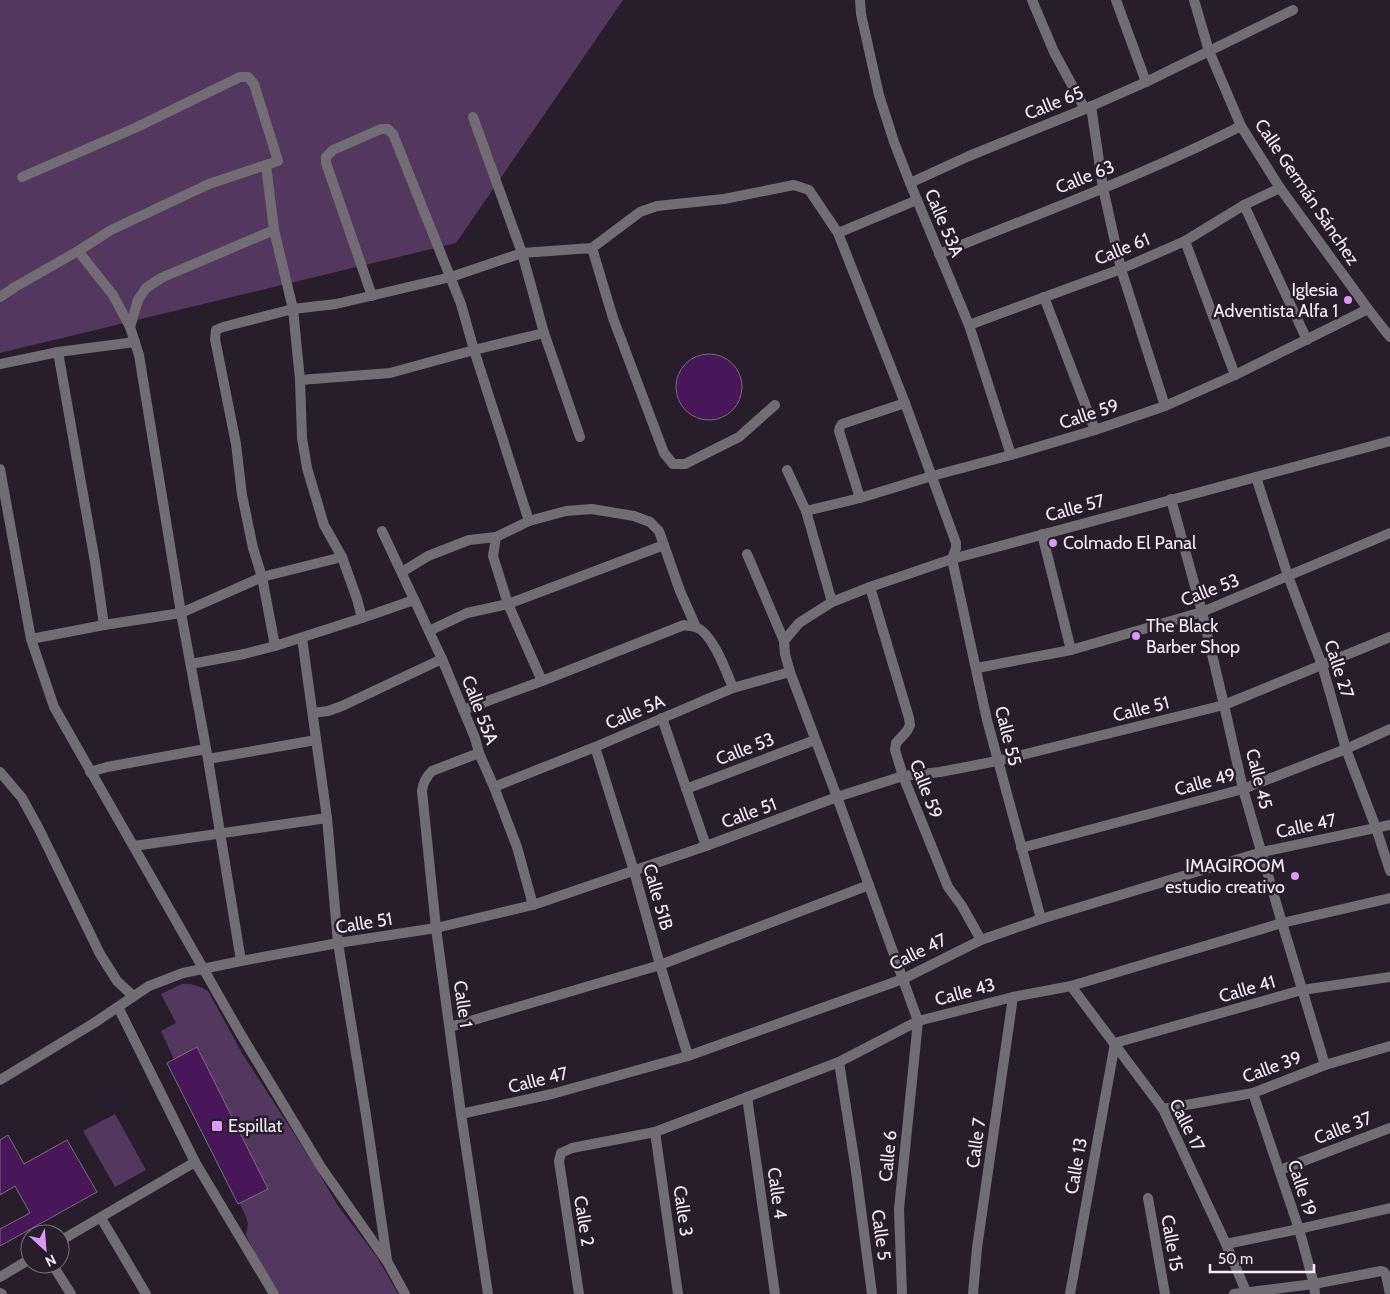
<svg xmlns="http://www.w3.org/2000/svg" width="1390" height="1294" font-family="Cabin,sans-serif">
	<style>
		.green { fill: #54375f }
		.building { fill: #481659; stroke: #796e7e }
		.lines { fill: none; stroke-linecap: round; stroke-linejoin: round }
		.minor { stroke: #726d74; stroke-width: 10 }
		.poi-dot { fill: #db99f5; stroke: #271d2b; stroke-width: 2 }
		.labels { text-anchor: middle; dominant-baseline: central; stroke-width: 5; stroke-linejoin: round; paint-order: stroke }
		.street-label { font-size: 18px; fill: #f3ecf6; stroke: #271d2b }
		.poi-label { font-size: 18px; fill: #f3ecf6; stroke: #271d2b; text-anchor: start }
	</style>
	<rect width="100%" height="100%" fill="#271d2b"/>
	<g class="green">
		<polygon points="0,0 623,0 456,243 0,353"/>
		<path d="M182 984C192 983 199 986 208 991L242 1053 316 1168 338 1206 377 1257 398 1294H280L256 1255 246 1235 248 1224 246 1217 161 1031 176 1023 161 994Z"/>
		<polygon points="115,1114 146,1170 115,1187 83,1131"/>
	</g>
	<g class="building">
		<circle cx="709" cy="387" r="33"/>
		<polygon points="197,1047 268,1189 238,1204 167,1063"/>
		<polygon points="8,1135 24,1164 67,1140 97,1192 0,1246 0,1229 30,1213 15,1186 0,1195 0,1140"/>
	</g>
	<g class="lines">
		<g class="minor">
			<polyline points="860,0 861,14 879,95 894,142 910,183 969,325 1011,455"/>
			<polyline points="1032,0 1054,52 1085,109"/>
			<polyline points="1116,0 1146,82"/>
			<polyline points="1194,0 1209,51 1241,126 1280,188 1368,309 1390,337"/>
			<polyline points="1091,106 1103,188 1121,269 1165,406"/>
			<polyline points="473,117 522,253 544,333 580,437"/>
			<polyline points="266,165 274,230 293,309 336,304 451,277 522,253 592,248 613,318 664,453 673,464 685,464 739,437 775,405"/>
			<polyline points="910,183 969,156 1085,109 1146,82 1293,10"/>
			<polyline points="1244,205 1307,340"/>
			<polyline points="838,233 917,200"/>
			<polyline points="1185,241 1235,375"/>
			<polyline points="592,248 640,212 657,206 724,199 794,185 809,190 838,233 905,403 956,543 956,548 952,559 987,720 1041,919"/>
			<polyline points="78,251 113,295 130,327 139,355 181,613 208,759 241,961"/>
			<path d="M939 254C1040 213 1144 175 1241 126"/>
			<polyline points="372,296 326,163 326,157 333,150 381,129 388,129 393,134 461,304 474,350 529,521 496,537 493,556 508,604 542,681"/>
			<polyline points="0,297 15,287 78,251 111,230 209,184 278,161 254,84 248,77 240,77 135,128 22,177"/>
			<polyline points="1044,297 1095,430"/>
			<polyline points="969,325 1121,269 1185,241 1244,205 1280,188"/>
			<polyline points="130,327 138,300 146,288 161,278 274,230"/>
			<polyline points="58,352 95,562 104,625"/>
			<polyline points="0,364 58,352 135,342"/>
			<polyline points="300,380 390,373 474,350 544,333"/>
			<polyline points="0,469 31,639 54,707 240,1033 321,1167 388,1263 405,1294"/>
			<polyline points="787,470 806,511 832,602"/>
			<polyline points="1256,477 1288,576 1322,665 1346,749 1376,828 1390,871"/>
			<polyline points="860,498 839,431 840,427 842,424 905,403"/>
			<polyline points="1171,499 1202,612 1224,705 1243,789 1282,923 1325,1065"/>
			<polyline points="806,511 860,498 932,476 1011,455 1095,430 1165,406 1235,375 1368,309"/>
			<polyline points="529,521 566,511 592,509 634,516 650,522 659,531 680,591 696,627"/>
			<polyline points="382,531 442,659 475,738 479,753 494,787 517,847 533,905"/>
			<polyline points="1042,534 1071,650"/>
			<polyline points="747,554 784,641 785,654 790,672 837,797 918,1021 899,1209 902,1294"/>
			<polyline points="402,572 428,556 469,540 496,537"/>
			<polyline points="870,587 909,718 910,725 907,731 896,743 895,750 903,776 948,887 962,906 981,940"/>
			<polyline points="362,618 414,600"/>
			<polyline points="429,631 467,613 508,604 664,545"/>
			<polyline points="302,638 327,818 338,943 366,1115 387,1260"/>
			<polyline points="31,639 104,625 181,613 262,577 342,557"/>
			<polyline points="784,641 799,623 832,602 870,587 952,559 1390,441"/>
			<polyline points="191,664 244,654 275,646 362,618 357,599 342,557 324,525 307,468 302,438 300,380 293,309 223,327 216,330 215,339 236,444 242,495 253,548 262,577 275,646"/>
			<polyline points="977,668 1071,650 1202,612 1390,533"/>
			<path d="M463 710 542 681 684 625C687 626 693 626 696 627 713 634 726 671 733 688"/>
			<polyline points="313,713 328,711 342,706 442,659"/>
			<polyline points="662,718 706,846"/>
			<polyline points="595,747 634,871 660,965 688,1056"/>
			<path d="M479 753 432 771C426 777 423 782 422 791L436 928 461 1114 488 1294"/>
			<polyline points="208,759 316,740"/>
			<polyline points="0,772 22,798 39,829 100,954 117,981 133,996"/>
			<polyline points="90,772 107,767 206,749"/>
			<polyline points="494,787 595,747 733,688 790,672"/>
			<polyline points="686,789 815,740"/>
			<polyline points="134,846 327,818"/>
			<polyline points="1021,848 1243,789 1346,749 1390,729"/>
			<polyline points="1071,986 1163,1109 1226,1244 1247,1294"/>
			<polyline points="118,1007 195,1162 274,1294"/>
			<polyline points="450,1027 660,965 869,885"/>
			<polyline points="839,1062 856,1171 872,1294"/>
			<polyline points="0,1080 94,1023 149,986 183,973 241,961 338,943 436,928 533,905 706,846 837,797 903,776 940,772 997,761 1224,705 1390,637"/>
			<polyline points="1253,1093 1299,1229 1314,1284 1315,1294"/>
			<polyline points="747,1097 775,1294"/>
			<polyline points="1163,1109 1253,1093 1325,1065 1390,1046"/>
			<polyline points="461,1114 552,1094 688,1056 903,979 981,940 1041,919 1262,852 1390,825"/>
			<polyline points="655,1132 678,1294"/>
			<polyline points="1280,1170 1390,1128"/>
			<polyline points="1148,1198 1165,1294"/>
			<polyline points="101,1218 146,1294"/>
			<polyline points="60,1241 195,1162"/>
			<polyline points="1226,1244 1299,1229 1390,1208"/>
			<polyline points="52,1264 71,1294"/>
			<polyline points="0,1277 30,1259"/>
			<polyline points="0,1293 2,1294"/>
			<polyline points="579,1294 559,1161 561,1153 572,1148 655,1132 839,1062 918,1021 1013,997 1071,986 1282,923 1390,898"/>
			<polyline points="973,1294 977,1248 1013,997"/>
			<polyline points="1070,1294 1115,1043 1302,990 1390,977"/>
			<polyline points="1234,1294 1314,1284 1381,1271 1384,1272 1386,1275 1390,1294"/>
		</g>
	</g>
	<g class="poi-dot">
		<circle cx="1348" cy="300" r="5"/>
		<circle cx="1053" cy="543" r="5"/>
		<circle cx="1136" cy="636" r="5"/>
		<circle cx="1295" cy="876" r="5"/>
		<rect x="211" y="1120" width="12" height="12" rx="2.5"/>
	</g>
	<g class="labels">
		<g class="street-label">
			<text transform="translate(1054 103) rotate(-22)">Calle 65</text>
			<text transform="translate(1085 177) rotate(-22)">Calle 63</text>
			<text transform="translate(1307 192) rotate(56)">Calle Germán Sánchez</text>
			<text transform="translate(944 223) rotate(67)">Calle 53A</text>
			<text transform="translate(1122 249) rotate(-22)">Calle 61</text>
			<text transform="translate(1089 414) rotate(-18)">Calle 59</text>
			<text transform="translate(1075 508) rotate(-15)">Calle 57</text>
			<text transform="translate(1210 590) rotate(-21)">Calle 53</text>
			<text transform="translate(1339 669) rotate(72)">Calle 27</text>
			<text transform="translate(1141 709) rotate(-14)">Calle 51</text>
			<text transform="translate(480 710) rotate(69)">Calle 55A</text>
			<text transform="translate(635 712) rotate(-23)">Calle 5A</text>
			<text transform="translate(1008 736) rotate(76)">Calle 55</text>
			<text transform="translate(745 749) rotate(-21)">Calle 53</text>
			<text transform="translate(1259 779) rotate(76)">Calle 45</text>
			<text transform="translate(1205 782) rotate(-15)">Calle 49</text>
			<text transform="translate(926 789) rotate(69)">Calle 59</text>
			<text transform="translate(749 813) rotate(-20)">Calle 51</text>
			<text transform="translate(1306 826) rotate(-12)">Calle 47</text>
			<text transform="translate(658 897) rotate(74)">Calle 51B</text>
			<text transform="translate(364 923) rotate(-9)">Calle 51</text>
			<text transform="translate(918 952) rotate(-26)">Calle 47</text>
			<text transform="translate(1247 989) rotate(-16)">Calle 41</text>
			<text transform="translate(965 992) rotate(-15)">Calle 43</text>
			<text transform="translate(463 1004) rotate(82)">Calle 1</text>
			<text transform="translate(1272 1067) rotate(-20)">Calle 39</text>
			<text transform="translate(538 1080) rotate(-14)">Calle 47</text>
			<text transform="translate(1187 1125) rotate(63)">Calle 17</text>
			<text transform="translate(1343 1128) rotate(-21)">Calle 37</text>
			<text transform="translate(976 1143) rotate(-82)">Calle 7</text>
			<text transform="translate(888 1156) rotate(-84)">Calle 6</text>
			<text transform="translate(1076 1166) rotate(-80)">Calle 13</text>
			<text transform="translate(1302 1188) rotate(72)">Calle 19</text>
			<text transform="translate(777 1193) rotate(82)">Calle 4</text>
			<text transform="translate(683 1211) rotate(82)">Calle 3</text>
			<text transform="translate(584 1221) rotate(81)">Calle 2</text>
			<text transform="translate(881 1235) rotate(82)">Calle 5</text>
			<text transform="translate(1172 1243) rotate(80)">Calle 15</text>
		</g>
		<g class="poi-label">
			<text x="1338" y="290" text-anchor="end">Iglesia<tspan x="1338" dy="21">Adventista Alfa 1</tspan></text>
			<text x="1063" y="543">Colmado El Panal</text>
			<text x="1146" y="626">The Black<tspan x="1146" dy="21">Barber Shop</tspan></text>
			<text x="1285" y="866" text-anchor="end">IMAGIROOM<tspan x="1285" dy="21">estudio creativo</tspan></text>
			<text x="228" y="1126">Espillat</text>
		</g>
	</g>
	<g transform="translate(45 1249) rotate(154)"><circle r="24" fill="#271d2b" stroke="#79707c"/>
	<path d="M0-4L9 19L0 12L-9 19Z" fill="#db99f5"/>
	<text y="-8" font-size="14" font-weight="bold" text-anchor="middle" fill="#f3ecf6">N</text>
	</g>
	<path d="M1210 1264v8h104v-8" fill="none" stroke="#f3ecf6" stroke-width="2.5"/>
	<text x="1218" y="1264" font-size="15" fill="#f3ecf6" stroke="#271d2b" stroke-width="4" paint-order="stroke">50 m</text>
</svg>
